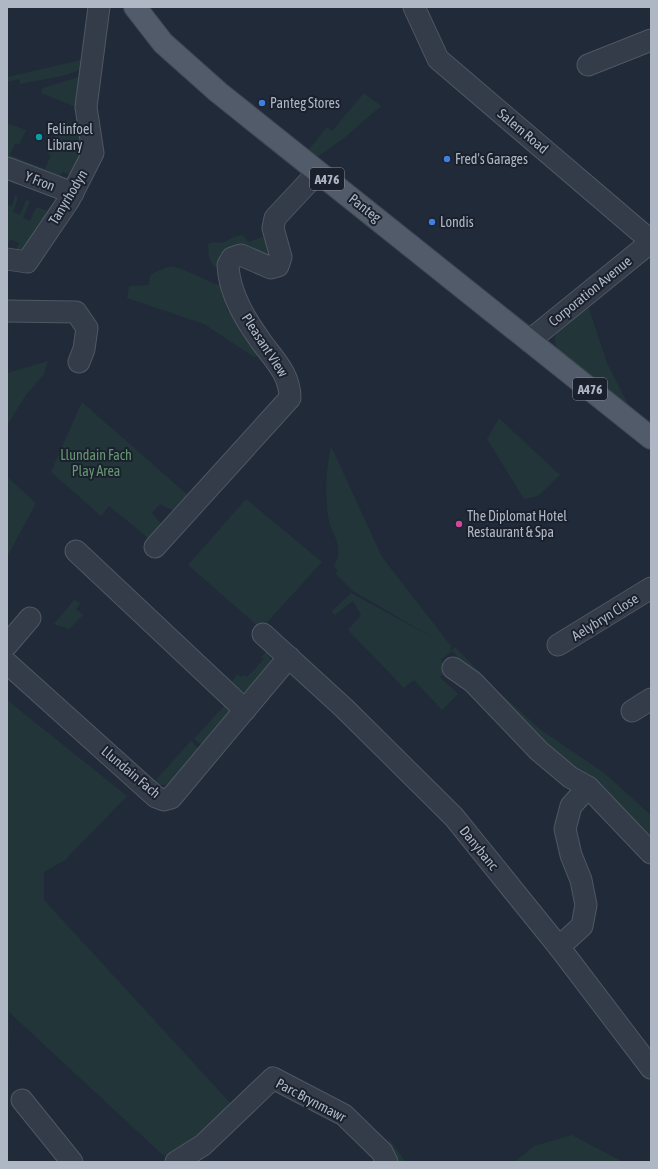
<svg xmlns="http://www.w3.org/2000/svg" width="658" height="1169" font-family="'Asap Condensed',sans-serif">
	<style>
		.green { fill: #223639 }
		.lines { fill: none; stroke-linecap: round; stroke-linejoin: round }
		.minor-casing { stroke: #4f5763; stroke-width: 23 }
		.major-casing { stroke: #3d4552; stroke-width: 24 }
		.minor { stroke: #343c49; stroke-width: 21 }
		.major { stroke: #525b69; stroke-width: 22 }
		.shop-dot { fill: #3f7fe0; stroke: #1a212d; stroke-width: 1.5 }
		.culture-dot { fill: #0f9aa8; stroke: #1a212d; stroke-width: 1.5 }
		.hotel-dot { fill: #d1479c; stroke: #1a212d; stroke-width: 1.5 }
		.labels { text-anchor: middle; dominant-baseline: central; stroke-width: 4; stroke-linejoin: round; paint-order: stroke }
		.shield { fill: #1a212d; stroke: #828a97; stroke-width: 1 }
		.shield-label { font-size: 13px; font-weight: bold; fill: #afb7c5 }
		.poi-label { font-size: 14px; fill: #afb7c5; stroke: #1a212d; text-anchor: start }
		.street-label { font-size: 14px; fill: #afb7c5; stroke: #1a212d }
		.park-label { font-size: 14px; fill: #669672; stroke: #1a212d }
	</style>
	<rect width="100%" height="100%" fill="#212a38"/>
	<g class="green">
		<polygon points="85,59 83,69 62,76 20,84 19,79 7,82 7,77"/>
		<polygon points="82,76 76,107 41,93 43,88"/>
		<polygon points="364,93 381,106 344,138 316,158 307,152 327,127 332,131"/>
		<polygon points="61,121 81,128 87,150 73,176 62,172 60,178 7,157 7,123 26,130 19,145 15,143 10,155 45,169 51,155 48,153"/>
		<polygon points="15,196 18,197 13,212 20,215 26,200 30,201 23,218 30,221 36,207 51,212 24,256 14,254 19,243 10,239 7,245 7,205 12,206"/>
		<path d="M243 235 248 242 265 236 272 257 218 265 214 267 209 258 208 244C213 241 218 244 224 242 232 239 233 236 243 235Z"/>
		<path d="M171 266C189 270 204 280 221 286 226 295 223 310 233 315L260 353 258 356 254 357 204 324 127 298 129 286 149 285 150 276 155 272Z"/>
		<path d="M587 303 607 363 629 406 559 353C557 348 554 343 555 338 556 327 579 310 587 303Z"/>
		<polygon points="48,361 44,374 26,395 7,425 7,373"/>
		<polygon points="82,402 191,498 174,511 160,504 152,513 163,527 152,541 109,506 101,516 51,472"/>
		<polygon points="499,418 560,475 538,496 524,499 487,439"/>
		<path d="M331 446 382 557 451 646 450 649 452 650 455 647 499 692 541 730 603 772 651 815V843L539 742 452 651 441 660 444 665V672L440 677 458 694 442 710 414 680 404 688 348 630 361 615 353 601 335 615 331 612 351 593 439 641 353 591 335 573 338 571 334 566C346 545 331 536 328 516 325 493 326 469 331 446Z"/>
		<polygon points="7,477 36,503 7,557"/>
		<polygon points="246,499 322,562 261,629 188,565"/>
		<polygon points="74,600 81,603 76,609 83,615 69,629 54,624"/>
		<polygon points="266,652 270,656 271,663 251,690 243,692 231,683 237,674 241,677 243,675 247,677 264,659 261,657"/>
		<polygon points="7,700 127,796 65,860 44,872 44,900 232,1105 203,1134 164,1156 9,1012 7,1138"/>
		<polygon points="225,705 228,708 228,715 202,745 194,739"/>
		<polygon points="191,741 199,749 171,784 160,785 154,782"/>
		<polygon points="572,1135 623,1162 515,1162 534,1146"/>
		<polygon points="388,1138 406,1162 394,1162"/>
	</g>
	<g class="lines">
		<defs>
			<g id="minor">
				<polyline points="414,7 438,59 651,241"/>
				<polyline points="588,65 651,40"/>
				<polyline points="7,168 73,193"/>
				<polyline points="7,259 27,262 69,200 93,153 86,107 99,7"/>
				<polyline points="7,311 76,312 87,328 84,349 79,362"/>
				<polyline points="529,341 651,242"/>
				<path d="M155 547 290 398C290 372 271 357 258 337 243 316 229 291 228 265L232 258 241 255 271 268 278 266 281 257 273 228 275 218 318 172"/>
				<polyline points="76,551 245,710"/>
				<polyline points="263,634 344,708 454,817 559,947 651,1068"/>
				<polyline points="7,645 30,618"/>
				<polyline points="558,645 651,588"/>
				<polyline points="7,663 156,797 164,800 171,798 289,657"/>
				<polyline points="453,668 473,682 539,751 570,777 588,787 651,853"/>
				<polyline points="632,711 651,699"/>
				<polyline points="559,947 582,926 586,905 581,880 571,855 565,829 571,806 588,787"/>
				<polyline points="22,1100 72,1162"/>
				<polyline points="176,1162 203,1145 273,1078 344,1115 382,1152 387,1162"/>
			</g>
			<polyline id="major" points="135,7 163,43 218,92 651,438"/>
		</defs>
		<use href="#minor" class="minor-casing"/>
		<use href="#major" class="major-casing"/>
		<use href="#minor" class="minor"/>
		<use href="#major" class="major"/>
	</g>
	<g class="shop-dot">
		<circle cx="262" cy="103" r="4"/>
		<circle cx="447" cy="159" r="4"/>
		<circle cx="432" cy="222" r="4"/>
	</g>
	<circle class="culture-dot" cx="39" cy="137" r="4"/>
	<circle class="hotel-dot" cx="459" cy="524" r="4"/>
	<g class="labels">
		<g class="shield">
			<rect x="310" y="168" width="34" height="22" rx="3"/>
			<rect x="573" y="378" width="34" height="22" rx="3"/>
		</g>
		<g class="shield-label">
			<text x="327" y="179">A476</text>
			<text x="590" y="389">A476</text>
		</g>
		<g class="poi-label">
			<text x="270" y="103">Panteg Stores</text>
			<text x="47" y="129">Felinfoel<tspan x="47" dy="16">Library</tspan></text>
			<text x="455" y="159">Fred's Garages</text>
			<text x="440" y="222">Londis</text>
			<text x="467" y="516">The Diplomat Hotel<tspan x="467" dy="16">Restaurant &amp; Spa</tspan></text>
		</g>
		<g class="street-label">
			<text transform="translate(523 131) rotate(40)">Salem Road</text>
			<text transform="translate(40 181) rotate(21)">Y Fron</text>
			<text transform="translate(68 197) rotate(-59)">Tanyrhodyn</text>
			<text transform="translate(365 208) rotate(38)">Panteg</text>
			<text transform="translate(590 291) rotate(-39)">Corporation Avenue</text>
			<text transform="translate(265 345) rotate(57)">Pleasant View</text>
			<text transform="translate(605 617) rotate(-32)">Aelybryn Close</text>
			<text transform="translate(131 772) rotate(40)">Llundain Fach</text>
			<text transform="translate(479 848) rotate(51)">Danybanc</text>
			<text transform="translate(311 1100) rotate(28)">Parc Brynmawr</text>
		</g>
		<g class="park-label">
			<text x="96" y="455">Llundain Fach<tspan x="96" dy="16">Play Area</tspan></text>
		</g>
	</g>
	<rect width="658" height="1169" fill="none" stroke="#afb7c5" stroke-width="16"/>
</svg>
